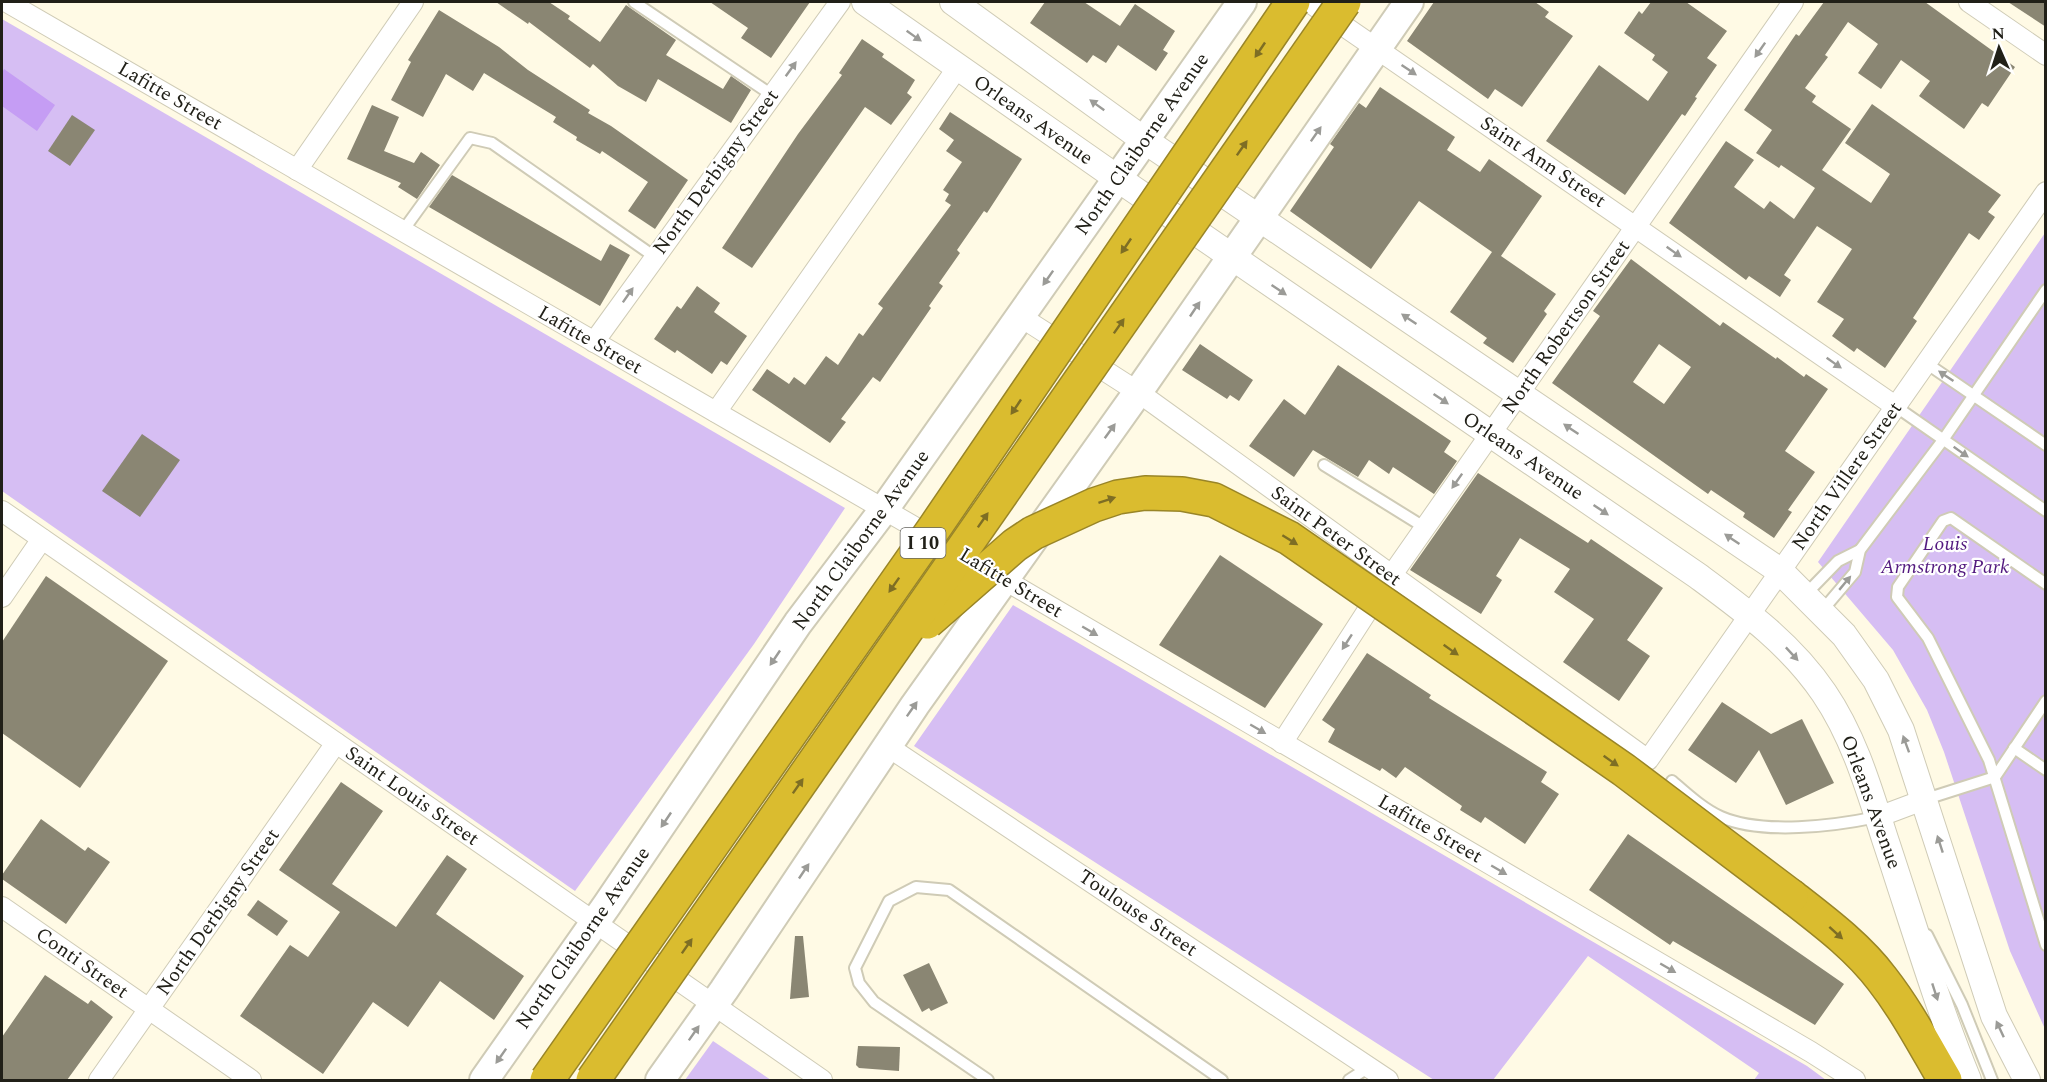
<svg xmlns="http://www.w3.org/2000/svg" width="2047" height="1082" font-family="Spectral,serif">
	<style>
		.green { fill: #d6bef3 }
		.water { fill: #c59df4 }
		.building { fill: #8a8673; fill-rule: evenodd }
		.lines { fill: none; stroke-linecap: round; stroke-linejoin: round }
		.service-casing { stroke: #cfcbb6; stroke-width: 14 }
		.minor-casing { stroke: #cfcbb6; stroke-width: 22 }
		.tertiary-casing { stroke: #cfcbb6; stroke-width: 28 }
		.secondary-casing { stroke: #cfcbb6; stroke-width: 32 }
		.motorway-casing { stroke: #998527; stroke-width: 36 }
		.service { stroke: #fff; stroke-width: 10 }
		.minor { stroke: #fff; stroke-width: 20 }
		.tertiary { stroke: #fff; stroke-width: 26 }
		.secondary { stroke: #fff; stroke-width: 28 }
		.motorway { stroke: #dabc2f; stroke-width: 33 }
		.motorway-bridge-casing { stroke: #998527; stroke-width: 36; stroke-linecap: butt }
		.motorway-bridge { stroke: #dabc2f; stroke-width: 33 }
		.oneway { fill: #9b9b97 }
		.oneway2 { fill: #7e6e24 }
		.labels { text-anchor: middle; dominant-baseline: central; stroke-width: 4.5; stroke-linejoin: round; paint-order: stroke }
		.shield { fill: #fff; stroke: #64635d; stroke-width: 1.5 }
		.shield-label { font-size: 18px; font-weight: bold; fill: #212018 }
		.street-label { font-size: 20px; fill: #212018; stroke: #fff }
		.park-label { font-size: 20px; font-style: italic; fill: #531a7f; stroke: #fff }
	</style>
	<rect width="100%" height="100%" fill="#fffae5"/>
	<g class="green">
		<polygon points="2,19 845,508 754,644 575,891 2,491"/>
		<polygon points="2045,233 2045,1029 2010,951 1944,752 1927,710 1893,650 1818,562"/>
		<polygon points="1013,605 1807,1066 1826,1080 1754,1080 1759,1073 1588,956 1493,1080 1434,1080 914,746"/>
		<polygon points="713,1041 771,1080 685,1080"/>
	</g>
	<polygon class="water" points="4,69 55,105 37,131 2,106 2,73"/>
	<g class="building">
		<polygon points="496,2 549,2 570,16 568,19 600,42 626,5 676,40 666,55 723,89 731,76 751,90 731,123 658,79 646,102 618,86 593,64 590,68 529,22 528,24"/>
		<polygon points="710,2 810,2 771,58 741,38 748,28"/>
		<polygon points="1045,2 1084,2 1120,26 1135,4 1175,31 1163,50 1168,53 1156,71 1118,45 1106,63 1093,55 1087,63 1030,23"/>
		<polygon points="1434,2 1535,2 1549,12 1545,17 1573,36 1522,107 1495,89 1488,99 1407,41"/>
		<polygon points="1651,2 1686,2 1727,31 1707,58 1717,65 1695,97 1697,98 1685,116 1682,114 1625,195 1546,141 1599,65 1648,101 1668,72 1652,60 1655,55 1624,33 1639,11 1642,14"/>
		<polygon points="1824,2 1925,2 2015,67 1988,107 1982,103 1964,129 1919,96 1930,81 1901,60 1881,89 1858,73 1878,44 1848,22 1825,55 1828,57 1805,88 1816,96 1812,102 1851,129 1822,170 1871,203 1890,174 1845,143 1872,104 2001,195 1988,212 1995,217 1979,240 1969,233 1913,318 1917,321 1885,368 1857,348 1854,352 1832,336 1844,319 1817,302 1852,249 1817,226 1784,275 1791,280 1780,297 1749,276 1746,280 1669,223 1726,141 1754,160 1734,187 1764,209 1770,201 1794,219 1815,188 1781,165 1779,168 1756,153 1772,130 1744,110 1796,34 1799,36"/>
		<polygon points="2008,2 2046,2 2046,27"/>
		<polygon points="439,10 499,47 528,70 590,110 588,113 611,126 688,180 655,229 628,211 648,182 602,151 600,154 576,140 577,137 553,122 556,117 484,73 473,91 446,74 423,117 391,100 411,62 408,60"/>
		<polygon points="862,39 884,54 882,57 915,80 907,93 912,97 891,125 865,107 752,268 722,248 798,134 842,75 839,73"/>
		<polygon points="1380,87 1455,137 1447,150 1480,172 1489,159 1542,196 1501,256 1556,294 1544,311 1547,314 1513,363 1483,343 1487,338 1450,312 1492,252 1419,201 1371,269 1290,211 1334,147 1330,144 1359,103 1366,108"/>
		<polygon points="372,105 399,117 384,151 414,163 421,152 440,165 417,199 398,187 401,183 347,159"/>
		<polygon points="950,112 1022,159 987,213 984,211 957,250 960,253 939,283 943,286 929,306 931,308 880,382 873,377 841,419 846,422 830,443 752,390 767,369 789,384 794,377 805,385 826,356 838,365 859,333 863,336 883,308 878,304 951,205 945,201 949,194 943,190 962,162 946,151 954,140 939,129"/>
		<polygon points="72,115 95,130 70,166 48,151"/>
		<polygon points="452,175 601,261 610,244 630,255 600,306 429,207"/>
		<path d="M1631 259 1720 326 1723 322 1776 359 1777 357 1804 377 1806 374 1828 389 1785 451 1815 472 1788 510 1792 512 1774 538 1743 517 1745 513 1711 490 1708 494 1552 383 1600 316 1593 311ZM1659 344 1691 367 1664 404 1633 382Z"/>
		<polygon points="697,286 720,303 714,312 747,336 727,365 721,361 712,374 677,350 675,353 654,339 677,306 681,309"/>
		<polygon points="1200,344 1253,380 1239,401 1230,395 1227,399 1182,370"/>
		<polygon points="1338,365 1451,441 1444,452 1457,461 1434,494 1393,467 1389,474 1369,460 1358,477 1313,450 1294,477 1249,446 1284,399 1305,415"/>
		<polygon points="142,434 180,460 140,517 102,491"/>
		<polygon points="1478,473 1588,543 1591,539 1663,588 1627,640 1650,656 1619,701 1563,662 1594,619 1554,592 1570,569 1520,538 1496,576 1502,580 1481,614 1410,570"/>
		<polygon points="1220,555 1323,624 1265,708 1159,645"/>
		<polygon points="46,576 168,661 80,788 2,733 2,642"/>
		<polygon points="1367,653 1431,695 1429,698 1547,772 1541,782 1559,794 1525,844 1485,817 1481,823 1460,810 1462,806 1405,767 1396,778 1382,768 1380,771 1328,742 1335,729 1322,720"/>
		<polygon points="1722,702 1771,734 1802,719 1834,783 1786,805 1759,750 1736,783 1688,750"/>
		<polygon points="341,782 383,811 332,884 396,927 447,855 467,869 436,914 524,976 494,1020 440,981 408,1027 373,1002 323,1074 240,1016 290,945 308,957 340,912 279,870"/>
		<polygon points="41,819 85,851 88,847 110,862 66,924 2,879 2,875"/>
		<polygon points="1628,834 1844,984 1815,1025 1673,941 1670,945 1589,890"/>
		<polygon points="258,900 288,921 277,936 247,915"/>
		<polygon points="795,936 803,936 809,997 790,999"/>
		<polygon points="929,963 948,1003 931,1011 929,1008 922,1012 903,975"/>
		<polygon points="45,975 88,1004 91,1000 113,1017 67,1080 2,1080 2,1037"/>
		<polygon points="858,1046 900,1047 899,1071 859,1068 856,1065"/>
	</g>
	<g class="lines">
		<defs>
			<g id="service">
				<polyline points="634,2 772,95"/>
				<polyline points="402,232 470,138 492,143 655,257"/>
				<polyline points="1926,363 2046,445"/>
				<polyline points="1895,406 2046,511"/>
				<polyline points="1324,465 1424,527"/>
				<polyline points="2046,584 1951,518 1943,521 1898,587 1897,597 1928,638 1989,760 2046,945"/>
				<polyline points="1805,595 1838,561 1860,550"/>
				<polyline points="1821,612 1855,572 1860,550 1943,440 2046,290"/>
				<polyline points="2014,748 2046,770"/>
				<path d="M1672 781C1687 794 1703 809 1721 817 1763 835 1834 826 1877 817"/>
				<polyline points="1926,799 1995,777 2046,701"/>
				<polyline points="1927,935 1962,1005 1992,1080"/>
				<polyline points="988,1080 874,1002 859,983 855,968 889,901 916,887 949,890 1222,1080"/>
				<polyline points="1349,1080 1369,1067"/>
			</g>
			<g id="minor">
				<polyline points="7,2 968,558"/>
				<polyline points="1309,2 1895,406"/>
				<polyline points="1969,2 2046,55"/>
				<polyline points="297,170 413,2"/>
				<polyline points="1021,317 1138,392 1648,760 2046,192"/>
				<polyline points="594,342 840,2"/>
				<polyline points="716,412 958,67"/>
				<polyline points="2,511 822,1080"/>
				<polyline points="993,573 1811,1052 1855,1080"/>
				<polyline points="2,597 42,539"/>
				<polyline points="1282,743 1375,599 1793,2"/>
				<polyline points="887,746 1388,1080"/>
				<polyline points="1878,817 1926,799"/>
				<polyline points="2,907 251,1080"/>
				<polyline points="99,1080 336,743"/>
			</g>
			<g id="tertiary">
				<path d="M865 2 1117 178 1698 576C1744 610 1791 644 1824 693 1854 737 1869 789 1885 839 1912 920 1936 1002 1968 1080"/>
				<polyline points="953,2 1144,140 1780,571 1844,635 1876,680 1901,730 1994,1016 2027,1080"/>
			</g>
			<g id="secondary">
				<polyline points="484,1080 607,905 798,623 885,508 1242,2"/>
				<polyline points="660,1080 724,990 915,705 1138,392 1409,2"/>
			</g>
			<path id="motorway" d="M1791 896C1823 921 1857 946 1882 979 1907 1011 1925 1046 1945 1080"/>
		</defs>
		<use href="#service" class="service-casing"/>
		<use href="#minor" class="minor-casing"/>
		<use href="#tertiary" class="tertiary-casing"/>
		<use href="#secondary" class="secondary-casing"/>
		<use href="#motorway" class="motorway-casing"/>
		<use href="#service" class="service"/>
		<use href="#minor" class="minor"/>
		<use href="#tertiary" class="tertiary"/>
		<use href="#secondary" class="secondary"/>
		<use href="#motorway" class="motorway"/>
		<defs>
			<g id="motorway-bridge">
				<polyline points="927,622 1015,545 1033,533 1094,505 1118,497 1145,493 1182,494 1214,500 1289,538 1624,770 1791,896"/>
				<polyline points="547,1080 935,527 1293,2"/>
				<polyline points="593,1080 1344,2"/>
			</g>
		</defs>
		<use href="#motorway-bridge" class="motorway-bridge-casing"/>
		<use href="#motorway-bridge" class="motorway-bridge"/>
	</g>
	<defs><path id="oneway-solid" d="M-6-.8H1V-3.2L6.5 0L1 3.2V.8H-6Z" transform="scale(1.5)"/></defs>
	<g class="oneway">
		<use href="#oneway-solid" transform="translate(914 36) rotate(35)"/>
		<use href="#oneway-solid" transform="translate(1760 50) rotate(125)"/>
		<use href="#oneway-solid" transform="translate(791 69) rotate(-54)"/>
		<use href="#oneway-solid" transform="translate(1409 70) rotate(34)"/>
		<use href="#oneway-solid" transform="translate(1097 105) rotate(-144)"/>
		<use href="#oneway-solid" transform="translate(1316 134) rotate(-55)"/>
		<use href="#oneway-solid" transform="translate(1674 252) rotate(35)"/>
		<use href="#oneway-solid" transform="translate(1048 278) rotate(125)"/>
		<use href="#oneway-solid" transform="translate(1279 290) rotate(34)"/>
		<use href="#oneway-solid" transform="translate(628 295) rotate(-55)"/>
		<use href="#oneway-solid" transform="translate(1195 309) rotate(-56)"/>
		<use href="#oneway-solid" transform="translate(1409 319) rotate(-146)"/>
		<use href="#oneway-solid" transform="translate(1834 363) rotate(35)"/>
		<use href="#oneway-solid" transform="translate(1946 376) rotate(-146)"/>
		<use href="#oneway-solid" transform="translate(1441 399) rotate(34)"/>
		<use href="#oneway-solid" transform="translate(1571 429) rotate(-146)"/>
		<use href="#oneway-solid" transform="translate(1110 431) rotate(-54)"/>
		<use href="#oneway-solid" transform="translate(1961 452) rotate(35)"/>
		<use href="#oneway-solid" transform="translate(1457 481) rotate(125)"/>
		<use href="#oneway-solid" transform="translate(1601 510) rotate(34)"/>
		<use href="#oneway-solid" transform="translate(1732 539) rotate(-146)"/>
		<use href="#oneway-solid" transform="translate(1845 583) rotate(-50)"/>
		<use href="#oneway-solid" transform="translate(1090 631) rotate(30)"/>
		<use href="#oneway-solid" transform="translate(1347 642) rotate(123)"/>
		<use href="#oneway-solid" transform="translate(1792 654) rotate(47)"/>
		<use href="#oneway-solid" transform="translate(775 658) rotate(124)"/>
		<use href="#oneway-solid" transform="translate(912 709) rotate(-55)"/>
		<use href="#oneway-solid" transform="translate(1258 729) rotate(30)"/>
		<use href="#oneway-solid" transform="translate(1906 744) rotate(-110)"/>
		<use href="#oneway-solid" transform="translate(666 820) rotate(124)"/>
		<use href="#oneway-solid" transform="translate(1940 844) rotate(-108)"/>
		<use href="#oneway-solid" transform="translate(1499 870) rotate(30)"/>
		<use href="#oneway-solid" transform="translate(804 871) rotate(-56)"/>
		<use href="#oneway-solid" transform="translate(1668 968) rotate(30)"/>
		<use href="#oneway-solid" transform="translate(1935 992) rotate(72)"/>
		<use href="#oneway-solid" transform="translate(2000 1029) rotate(-115)"/>
		<use href="#oneway-solid" transform="translate(694 1033) rotate(-55)"/>
		<use href="#oneway-solid" transform="translate(501 1056) rotate(125)"/>
	</g>
	<g class="oneway2">
		<use href="#oneway-solid" transform="translate(1260 50) rotate(124)"/>
		<use href="#oneway-solid" transform="translate(1242 148) rotate(-55)"/>
		<use href="#oneway-solid" transform="translate(1126 246) rotate(124)"/>
		<use href="#oneway-solid" transform="translate(1119 326) rotate(-55)"/>
		<use href="#oneway-solid" transform="translate(1016 407) rotate(124)"/>
		<use href="#oneway-solid" transform="translate(1107 500) rotate(-18)"/>
		<use href="#oneway-solid" transform="translate(983 520) rotate(-55)"/>
		<use href="#oneway-solid" transform="translate(1290 540) rotate(32)"/>
		<use href="#oneway-solid" transform="translate(894 585) rotate(125)"/>
		<use href="#oneway-solid" transform="translate(1451 650) rotate(35)"/>
		<use href="#oneway-solid" transform="translate(1611 761) rotate(35)"/>
		<use href="#oneway-solid" transform="translate(798 786) rotate(-55)"/>
		<use href="#oneway-solid" transform="translate(1836 933) rotate(42)"/>
		<use href="#oneway-solid" transform="translate(687 946) rotate(-55)"/>
	</g>
	<g class="labels">
		<rect class="shield" x="900.5" y="528" width="45" height="30" rx="4.5"/>
		<g class="shield-label">
			<text x="923" y="543">I 10</text>
		</g>
		<g class="street-label">
			<text transform="translate(170 96) rotate(30)">Lafitte Street</text>
			<text transform="translate(1033 120) rotate(35)">Orleans Avenue</text>
			<text transform="translate(1142 144) rotate(-55)">North Claiborne Avenue</text>
			<text transform="translate(1543 162) rotate(34)">Saint Ann Street</text>
			<text transform="translate(716 172) rotate(-54)">North Derbigny Street</text>
			<text transform="translate(1566 327) rotate(-55)">North Robertson Street</text>
			<text transform="translate(590 340) rotate(30)">Lafitte Street</text>
			<text transform="translate(1523 456) rotate(34)">Orleans Avenue</text>
			<text transform="translate(1847 476) rotate(-55)">North Villere Street</text>
			<text transform="translate(1336 536) rotate(36)">Saint Peter Street</text>
			<text transform="translate(861 540) rotate(-54)">North Claiborne Avenue</text>
			<text transform="translate(1011 583) rotate(31)">Lafitte Street</text>
			<text transform="translate(412 796) rotate(35)">Saint Louis Street</text>
			<text transform="translate(1871 802) rotate(70)">Orleans Avenue</text>
			<text transform="translate(1430 829) rotate(30)">Lafitte Street</text>
			<text transform="translate(218 912) rotate(-55)">North Derbigny Street</text>
			<text transform="translate(1138 913) rotate(34)">Toulouse Street</text>
			<text transform="translate(583 938) rotate(-55)">North Claiborne Avenue</text>
			<text transform="translate(82 963) rotate(35)">Conti Street</text>
		</g>
		<g class="park-label">
			<text x="1945" y="544">Louis<tspan x="1945" dy="23">Armstrong Park</tspan></text>
		</g>
	</g>
	<rect width="2047" height="1082" fill="none" stroke="#212018" stroke-width="6"/>
	<g transform="translate(1999 48) rotate(357)" stroke="#ffffff" stroke-width="4.5" paint-order="stroke">
	<path d="M0-4.5L10 22L0 15L-10 22Z" fill="#212018"/>
	<text y="-9" font-size="16" font-weight="bold" text-anchor="middle" fill="#212018">N</text>
	</g>
</svg>
